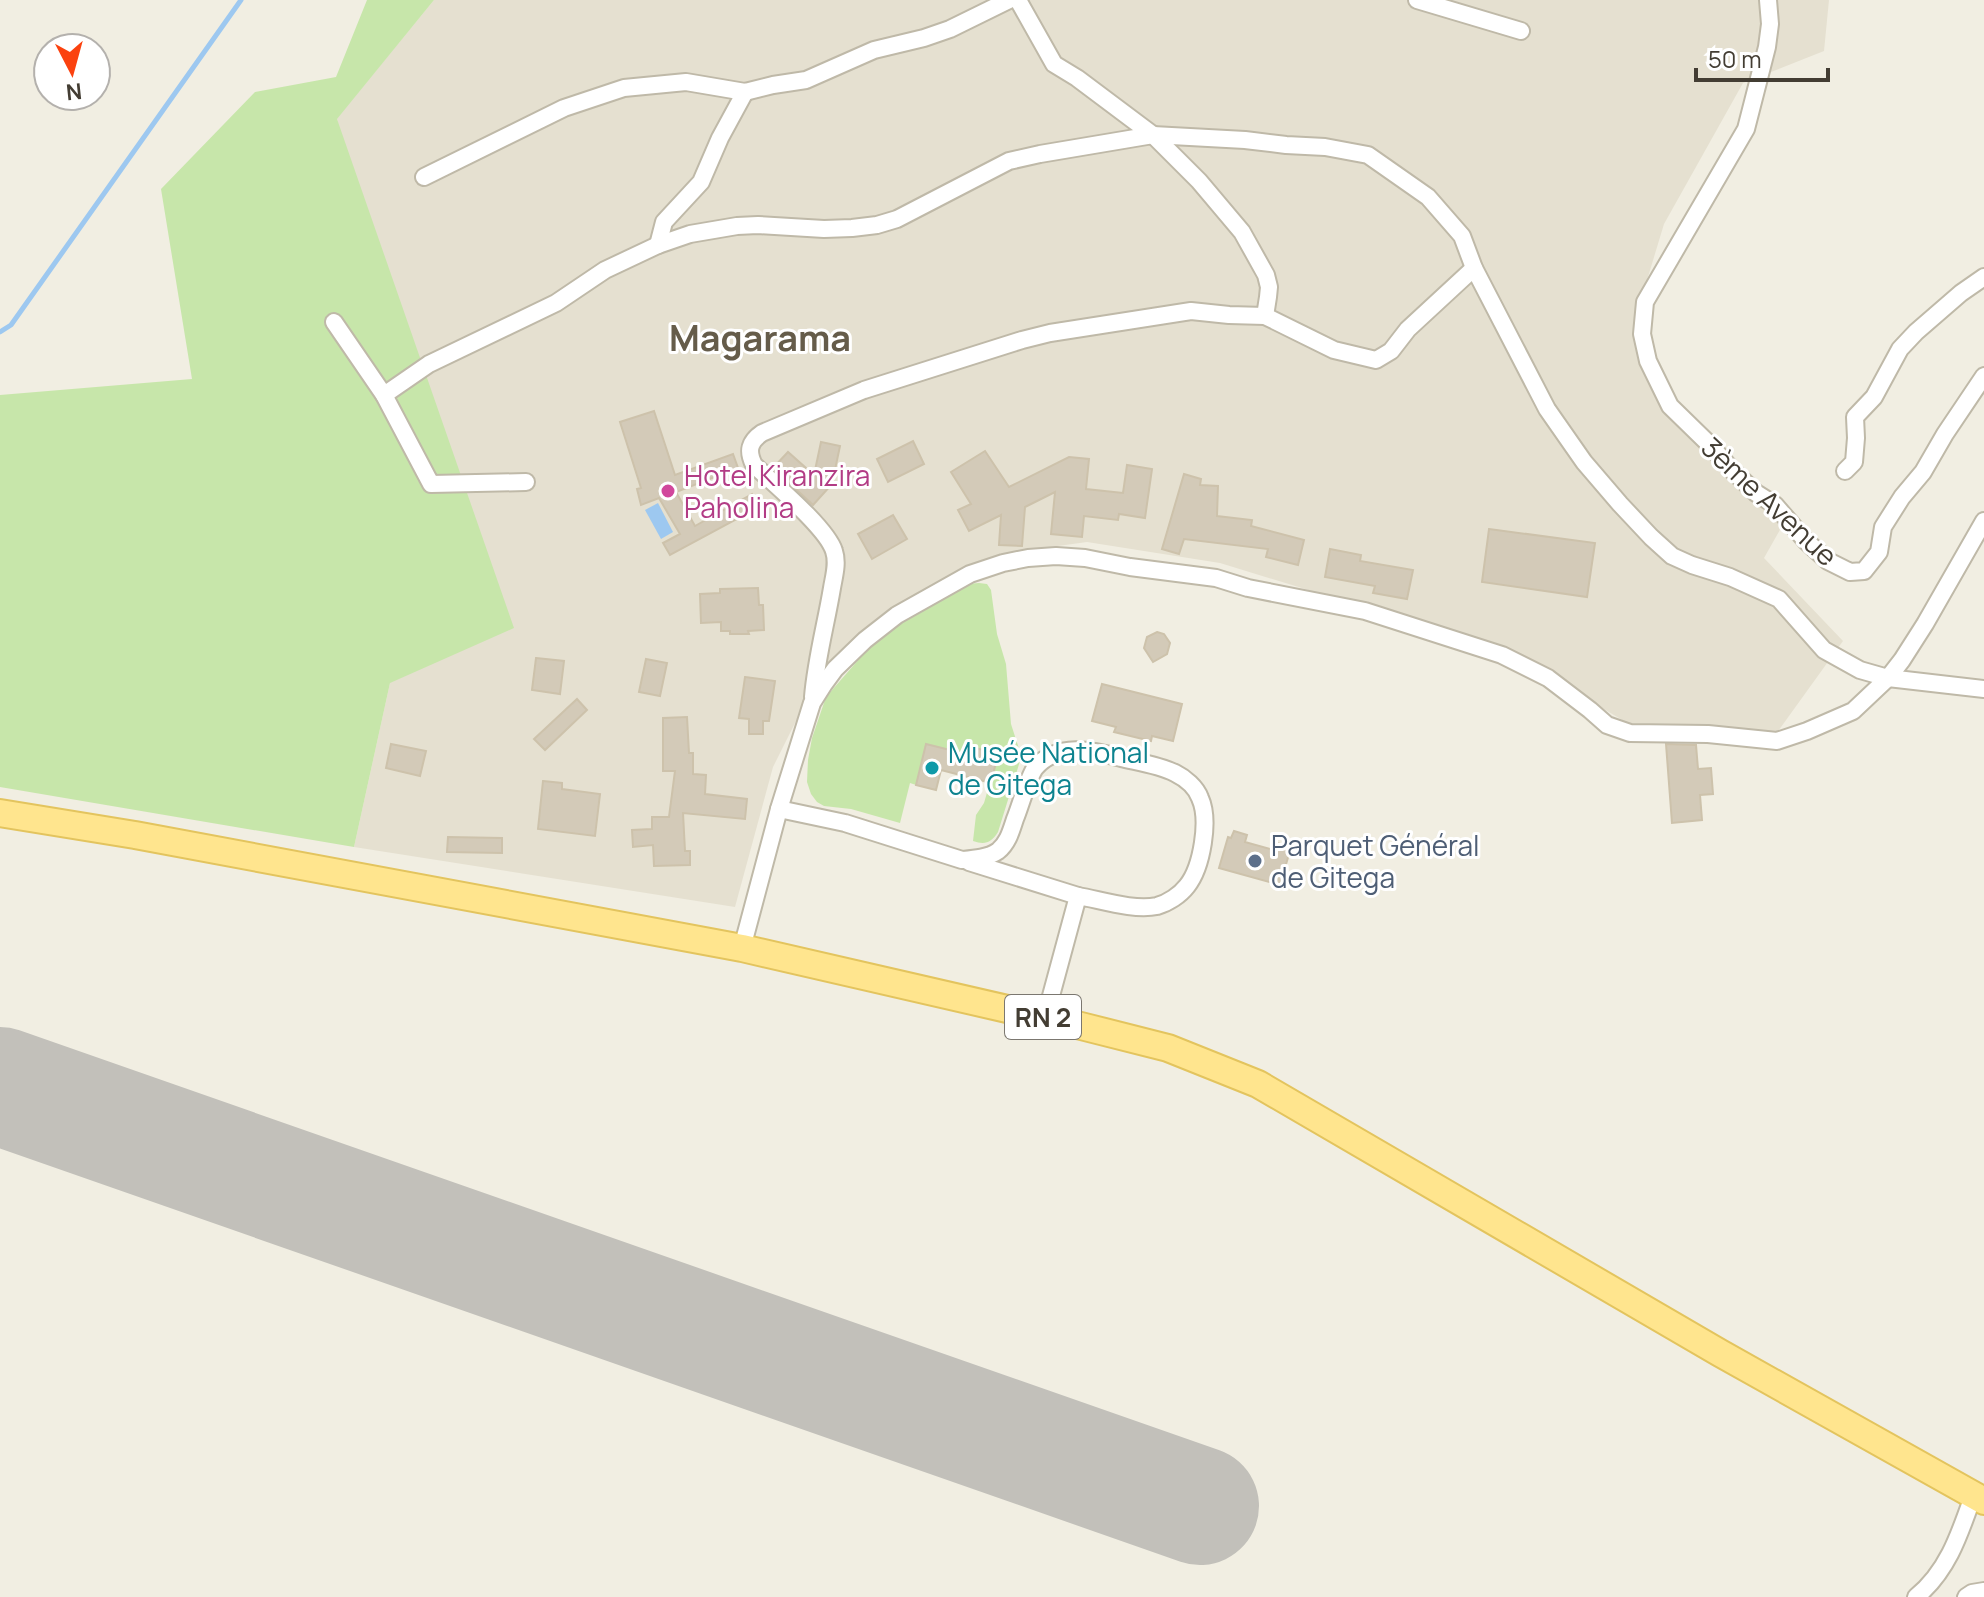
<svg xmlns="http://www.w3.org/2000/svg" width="1984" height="1597" font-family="Manrope,sans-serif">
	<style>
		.residential { fill: #e5e0d0 }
		.green { fill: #c7e6aa }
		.water { fill: #9dc8f0 }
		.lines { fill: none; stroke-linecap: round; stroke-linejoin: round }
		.stream { stroke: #9dc8f0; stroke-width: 5 }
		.runway { stroke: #c2c0ba; stroke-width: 118 }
		.building { fill: #d3cab8; stroke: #cdc2ab; stroke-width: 2 }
		.street-casing { stroke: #bfb9a8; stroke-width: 20 }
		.primary-casing { stroke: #e3c45e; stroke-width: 30 }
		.street { stroke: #fff; stroke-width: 16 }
		.primary { stroke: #ffe58e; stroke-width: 26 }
		.hotel-dot { fill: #d1479c; stroke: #fff; stroke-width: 3 }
		.culture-dot { fill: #0f9aa8; stroke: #fff; stroke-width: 3 }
		.service-dot { fill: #5c6f8a; stroke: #fff; stroke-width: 3 }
		.labels { text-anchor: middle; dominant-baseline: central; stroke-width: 6; stroke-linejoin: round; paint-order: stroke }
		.shield { fill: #fff; stroke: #7b7770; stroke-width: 2 }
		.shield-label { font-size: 26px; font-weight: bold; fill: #433d33 }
		.hotel-label { font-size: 28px; fill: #b23c85; stroke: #fff; text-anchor: start }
		.street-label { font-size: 28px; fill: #433d33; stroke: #fff }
		.culture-label { font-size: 28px; fill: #0d838f; stroke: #fff; text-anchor: start }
		.service-label { font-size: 28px; fill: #4e5e75; stroke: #fff; text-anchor: start }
		.district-label { font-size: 36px; font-weight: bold; fill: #655c4a; stroke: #fff }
	</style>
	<rect width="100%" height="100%" fill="#f1eee2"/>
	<polygon class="residential" points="434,0 1829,0 1824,51 1743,83 1664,224 1638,310 1673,398 1774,505 1789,514 1764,558 1843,641 1768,745 1646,734 1504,650 1220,563 1087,542 1007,553 892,607 822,669 773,767 735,907 354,847 390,683 337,118"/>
	<g class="green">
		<polygon points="367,0 434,0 337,119 514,628 390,683 354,847 0,787 0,395 192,379 161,189 255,92 336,77"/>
		<path d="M979 583 987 584 991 590 997 634 1006 664 1011 724 1020 752V761L998 832C991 843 985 845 973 841L976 815 984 803 998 755 972 748 970 756 926 745 916 785 910 783 900 823 851 809 824 806 817 802 811 794 807 782 808 760 812 738 826 697 880 635 920 613 966 584Z"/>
	</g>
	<polygon class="water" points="658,503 673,532 661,539 645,510"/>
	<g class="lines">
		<polyline class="stream" points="0,332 11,325 241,0"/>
		<polyline class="runway" points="0,1086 1200,1506"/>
	</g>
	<g class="building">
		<polygon points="654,411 675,475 733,454 738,468 676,492 695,526 752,494 759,507 670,555 663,543 680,534 659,498 641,505 637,489 641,488 620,422"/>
		<polygon points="913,441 924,464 888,482 877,459"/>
		<polygon points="821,442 840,446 832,484 813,505 773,468 788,452 814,475"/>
		<polygon points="985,451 1009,487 1069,457 1089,459 1086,489 1123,493 1127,465 1152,469 1145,518 1119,514 1118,520 1084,516 1082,537 1051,534 1055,492 1025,507 1022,546 999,545 1001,515 969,531 958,510 971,504 951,472"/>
		<polygon points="1184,474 1201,479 1200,485 1218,486 1217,516 1252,520 1251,526 1304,540 1298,565 1266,557 1268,549 1184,539 1179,554 1162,549"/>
		<polygon points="893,515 907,539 872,559 858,534"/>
		<polygon points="1489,529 1595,543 1587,597 1482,582"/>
		<polygon points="1330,549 1361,555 1360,561 1413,570 1407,599 1373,593 1375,586 1325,577"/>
		<polygon points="758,588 759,605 763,605 764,630 748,631 749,634 730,634 730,631 721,631 721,622 701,623 700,594 720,593 720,589"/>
		<polygon points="1157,632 1164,634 1170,643 1167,654 1153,662 1144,648 1147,637"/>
		<polygon points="536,658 564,661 560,694 532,690"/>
		<polygon points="646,659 667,663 660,696 639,692"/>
		<polygon points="745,677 775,681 769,721 763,721 763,734 749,734 749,719 739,718"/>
		<polygon points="1102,684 1182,704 1173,741 1152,736 1151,741 1114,732 1116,727 1092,721"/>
		<polygon points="577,699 587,710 545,750 534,739"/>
		<polygon points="687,717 689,753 693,753 693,774 706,775 705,794 747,799 745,819 683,813 685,851 690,851 690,865 654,866 653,845 633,847 632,830 652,829 652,817 669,817 675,771 663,771 663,718"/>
		<polygon points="391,744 426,751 420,776 386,768"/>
		<polygon points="926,744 970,755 972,747 998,754 991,783 941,770 936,790 916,785"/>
		<polygon points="1666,744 1696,745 1698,769 1711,768 1713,794 1700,795 1702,820 1672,823"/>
		<polygon points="543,781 562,783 562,789 600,794 595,836 538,829"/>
		<polygon points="1234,831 1247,835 1245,842 1274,850 1276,843 1289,846 1287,854 1289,854 1280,885 1219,868 1228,837 1231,838"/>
		<polygon points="448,837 502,838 502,853 447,852"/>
	</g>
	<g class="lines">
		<defs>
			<g id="street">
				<polyline points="1018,0 1054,64 1077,78 1153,135 1199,181 1242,232 1266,275 1269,287 1268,297 1265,316"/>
				<polyline points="1417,0 1521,31"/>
				<polyline points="1768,0 1770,24 1767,47 1746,129 1645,302 1642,334 1648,361 1670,406 1710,445 1732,470 1756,493 1775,505 1806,541 1828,561 1850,572 1864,571 1879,552 1883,527 1902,497 1923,472 1945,434 1984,376"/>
				<polyline points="424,177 564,108 624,88 686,82 745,92 773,85 806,80 874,50 924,38 950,29 1009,0"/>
				<polyline points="658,245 664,222 701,182 720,138 745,92"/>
				<polyline points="334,322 384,395 431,484 526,482"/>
				<polyline points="384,395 429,364 556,303 605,270 658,245 690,234 737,226 758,225 824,229 852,228 877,225 897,219 1009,161 1040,154 1153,135 1245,140 1286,145 1325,147 1368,155 1428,197 1462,236 1474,268 1547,409 1584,462 1620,504 1651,537 1672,556 1692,565 1730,577 1779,599 1824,650 1860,670 1888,678 1984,689"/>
				<polyline points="1845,471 1854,462 1856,438 1855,417 1874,397 1900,349 1916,332 1961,293 1984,277"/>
				<path d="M813 697C816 660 826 624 832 588 834 576 838 563 834 551 827 528 773 483 754 465 747 451 749 442 762 433L864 390 1022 340 1050 333 1191 311 1229 315 1265 316 1334 350 1376 360 1391 351 1408 329 1474 268"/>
				<path d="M779 809 845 823 962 860C974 859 988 858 998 851 1008 843 1011 831 1015 819 1020 807 1028 778 1035 768 1057 742 1093 750 1121 758 1138 762 1159 765 1175 773 1185 778 1196 787 1200 798 1210 820 1202 867 1187 886 1180 895 1168 903 1157 906 1134 911 1101 900 1078 896L1045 1018"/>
				<polyline points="969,862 1078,896"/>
				<polyline points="742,948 779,809 812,703 824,684 835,669 865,640 897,615 970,574 1003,563 1028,558 1056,556 1085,558 1130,567 1216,578 1248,588 1365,611 1502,655 1548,678 1590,710 1607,725 1630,733 1708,734 1777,741 1807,731 1853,711 1888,678 1902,660 1925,624 1984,521"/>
				<path d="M1916 1597C1948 1571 1960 1533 1973 1496"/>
				<polyline points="1966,1597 1972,1593 1984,1591"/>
			</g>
			<polyline id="primary" points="0,813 135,835 742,948 1081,1026 1168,1048 1258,1084 1720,1353 1984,1501"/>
		</defs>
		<use href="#street" class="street-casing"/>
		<use href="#primary" class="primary-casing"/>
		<use href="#street" class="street"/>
		<use href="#primary" class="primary"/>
	</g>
	<circle class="hotel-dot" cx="668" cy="491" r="8"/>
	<circle class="culture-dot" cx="932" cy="768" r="8"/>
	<circle class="service-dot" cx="1255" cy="861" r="8"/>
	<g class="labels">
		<rect class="shield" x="1005" y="995" width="76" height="44" rx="6"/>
		<g class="shield-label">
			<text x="1043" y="1017">RN 2</text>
		</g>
		<g class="hotel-label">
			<text x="684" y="475">Hotel Kiranzira<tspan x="684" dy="32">Paholina</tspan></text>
		</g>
		<g class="street-label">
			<text transform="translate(1770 501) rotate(43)">3ème Avenue</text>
		</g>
		<g class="culture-label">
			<text x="948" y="752">Musée National<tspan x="948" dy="32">de Gitega</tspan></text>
		</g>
		<g class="service-label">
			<text x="1271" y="845">Parquet Général<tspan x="1271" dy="32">de Gitega</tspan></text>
		</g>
		<g class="district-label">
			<text x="760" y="337">Magarama</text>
		</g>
	</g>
	<g transform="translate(72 72) rotate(174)"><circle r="38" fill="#ffffff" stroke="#b4b1ad" stroke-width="2"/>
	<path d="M0-6L14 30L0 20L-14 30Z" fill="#fb420f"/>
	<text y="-12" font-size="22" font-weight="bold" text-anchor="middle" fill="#433d33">N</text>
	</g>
	<path d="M1696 68v12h132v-12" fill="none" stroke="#433d33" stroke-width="4"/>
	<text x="1708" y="68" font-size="24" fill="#433d33" stroke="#ffffff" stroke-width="6" paint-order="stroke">50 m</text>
</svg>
